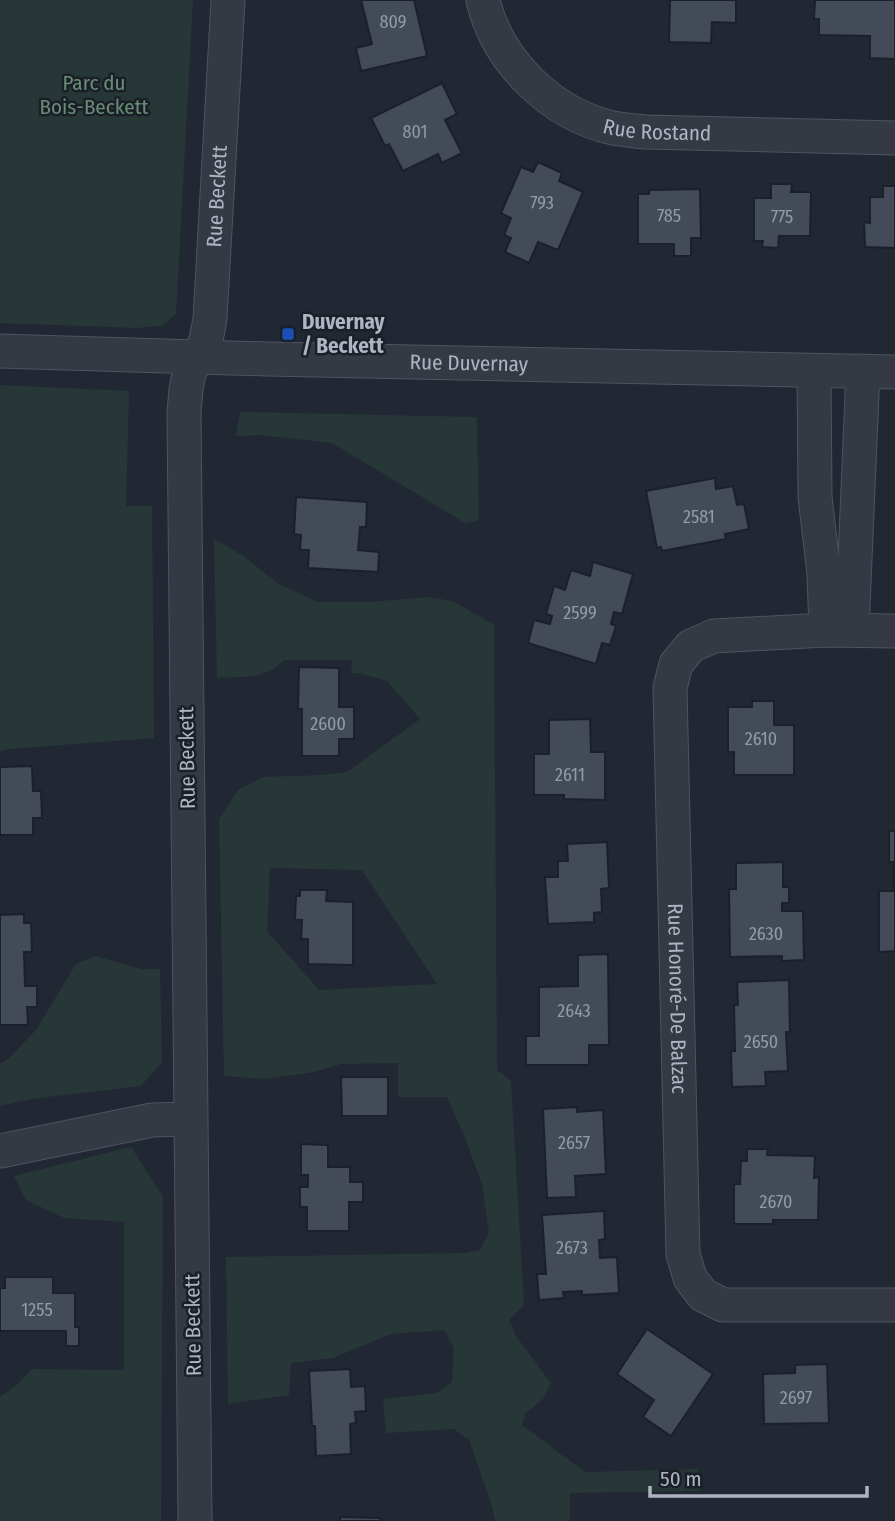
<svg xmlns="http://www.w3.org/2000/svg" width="895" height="1521" font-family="'Fira Sans Condensed',sans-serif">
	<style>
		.green { fill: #273738; fill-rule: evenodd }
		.building { fill: #434a58; stroke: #1c202b; stroke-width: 2 }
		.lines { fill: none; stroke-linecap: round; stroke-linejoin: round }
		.street-casing { stroke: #4f545f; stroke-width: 35 }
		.street { stroke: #343944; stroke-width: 33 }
		.transit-dot { fill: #1a4fb4; stroke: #1a1f28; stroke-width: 2.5 }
		.labels { text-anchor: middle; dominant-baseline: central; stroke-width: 5; stroke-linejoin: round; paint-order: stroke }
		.number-label { font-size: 18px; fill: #939aa7 }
		.park-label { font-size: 21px; fill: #698e75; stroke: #1a1f28 }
		.street-label { font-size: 21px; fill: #aeb4c1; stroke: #1a1f28 }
		.poi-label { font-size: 21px; font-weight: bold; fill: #aeb4c1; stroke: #1a1f28; text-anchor: start }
	</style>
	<rect width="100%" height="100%" fill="#212733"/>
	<g class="green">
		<polygon points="0,0 193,0 176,314 163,325 138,328 0,323"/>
		<polygon points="0,385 129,391 126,506 152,506 154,738 9,749 0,751"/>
		<polygon points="240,412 477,417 479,520 465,523 332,443 260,435 236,436"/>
		<path d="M214 539 245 557 279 584 318 602H369L428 597 453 601 494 625 497 1070 511 1081 524 1305 509 1320 516 1336 551 1383 543 1399 525 1414 522 1425 585 1472 698 1469 700 1491 570 1493V1521H495L492 1506 469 1440 454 1429 386 1433 383 1399 437 1393 452 1382 454 1348 444 1330 391 1334 333 1358 291 1363 289 1395 228 1404 226 1257 465 1253 480 1250 489 1233 482 1185 466 1140 447 1097H398V1063L341 1064 314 1072 266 1079 224 1076 219 819 238 790 263 777 322 775 347 772 420 719 387 681 360 673H351L352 660H284C265 680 242 676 217 678ZM270 868 362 870 437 984 319 990 267 931Z"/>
		<polygon points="95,956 142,969 160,969 162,1062 141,1086 31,1099 0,1106 0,1064 9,1058 36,1030 76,964"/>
		<polygon points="131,1147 163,1197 161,1521 0,1521 0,1397 17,1385 32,1369 124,1370 124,1222 64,1218 26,1200 14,1176"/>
	</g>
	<g class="building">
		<polygon points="361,0 414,0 427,56 361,71 356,48 372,44"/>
		<polygon points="670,0 736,0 736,23 712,22 711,43 669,42"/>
		<polygon points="815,0 895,0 895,59 870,58 870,36 819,35 819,19 814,19"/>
		<polygon points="442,83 457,114 445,120 462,153 442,163 438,154 403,171 389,144 385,146 371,118"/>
		<polygon points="538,162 562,173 559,181 583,192 558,250 538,242 529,263 505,252 511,238 504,235 511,218 501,213 521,167 533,172"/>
		<polygon points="771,184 792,184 791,192 811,192 810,236 779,236 778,248 762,247 763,241 754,241 754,198 771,198"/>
		<polygon points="883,186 895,186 895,248 865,247 864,222 870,223 870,197 883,197"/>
		<polygon points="700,189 701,238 691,238 691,256 674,256 674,244 638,244 638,194 649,194 649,190"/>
		<polygon points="715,478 716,489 733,486 737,505 744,504 749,529 725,534 726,539 662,551 661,547 657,548 646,491"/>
		<polygon points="296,497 367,502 366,527 360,527 358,550 379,552 378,572 308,568 309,550 300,550 301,535 294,534"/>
		<polygon points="593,562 633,574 622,614 614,612 611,624 616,626 610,645 602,643 596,664 528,643 534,620 550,624 552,616 546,614 554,586 565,590 571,570 590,576"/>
		<polygon points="299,667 339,668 339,707 354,707 354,739 339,739 339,756 302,756 302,709 298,709"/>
		<polygon points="752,701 774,701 774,725 794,725 794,775 734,775 734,752 728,752 728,707 752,707"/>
		<polygon points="590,719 591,752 605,752 605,800 564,799 564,795 534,795 534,754 549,754 549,720"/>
		<polygon points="32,766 33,791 41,791 42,818 33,818 33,835 0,835 0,767"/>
		<polygon points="889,831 895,831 895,951 879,952 879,891 894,891 893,862 889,862"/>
		<polygon points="607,842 609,888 601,889 602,912 594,913 594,922 548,924 545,877 558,877 558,861 568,861 567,844"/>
		<polygon points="783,862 783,887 789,887 789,903 782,903 782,911 803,911 804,960 782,961 782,956 730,957 729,889 736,889 736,863"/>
		<polygon points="300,890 327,890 326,901 353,902 353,965 308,964 308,939 301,939 302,920 295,920 296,896 300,896"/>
		<polygon points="24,914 24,923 31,923 32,952 24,952 25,986 37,986 37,1007 27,1007 28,1025 0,1025 0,915"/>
		<polygon points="608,954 609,1045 589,1045 589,1065 526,1065 526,1036 539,1036 539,987 578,986 578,955"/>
		<polygon points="789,980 790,1032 786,1032 788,1071 765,1072 766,1086 732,1087 731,1051 735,1051 734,1005 738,1005 737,982"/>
		<polygon points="341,1077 388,1077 388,1116 342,1116"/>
		<polygon points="577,1107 577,1112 603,1110 606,1174 575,1176 576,1197 547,1198 543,1109"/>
		<polygon points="301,1144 328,1145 328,1167 350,1167 350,1182 363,1182 363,1202 349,1202 349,1231 307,1231 307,1207 300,1207 300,1187 308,1187 308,1175 301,1175"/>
		<polygon points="747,1149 768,1149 767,1155 815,1156 814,1178 819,1177 818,1220 773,1220 773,1224 734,1224 734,1184 740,1184 741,1161 747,1161"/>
		<polygon points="604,1211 605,1239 599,1240 600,1258 617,1257 619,1293 582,1295 582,1291 563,1292 564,1298 539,1300 537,1274 546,1274 542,1215"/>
		<polygon points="5,1277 53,1277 53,1293 75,1293 75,1327 79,1327 79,1346 66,1346 66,1331 0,1331 0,1288 5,1288"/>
		<polygon points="647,1329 713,1374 671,1436 643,1417 654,1400 617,1374"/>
		<polygon points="827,1364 829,1423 764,1424 763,1374 795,1373 795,1365"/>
		<polygon points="350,1369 351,1387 365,1386 366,1411 355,1412 356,1423 350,1424 351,1454 316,1456 315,1426 312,1426 309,1371"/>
		<polygon points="340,1517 380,1518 380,1521 340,1521"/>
	</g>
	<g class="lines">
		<defs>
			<g id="street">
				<path id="s1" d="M483 0C497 61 551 114 613 128 624 130 635 131 646 132L895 138"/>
				<path id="s2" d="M0 351 267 359 895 372"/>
				<polyline points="814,371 815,497 824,574 826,630"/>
				<polyline points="852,630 863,371"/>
				<path id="s3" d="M895 631 826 630 714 636 691 646 676 664 670 688 683 1254 690 1278 703 1295 723 1305H895"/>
				<polyline points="0,1151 152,1120 190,1119"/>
				<path id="s4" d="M195 1521 184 413 186 389 190 370 199 357 206 340 210 319 228 0"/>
			</g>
		</defs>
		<use href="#street" class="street-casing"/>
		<use href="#street" class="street"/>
	</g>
	<rect class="transit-dot" x="281" y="327" width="14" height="14" rx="3.5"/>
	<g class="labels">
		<g class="number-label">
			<text x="393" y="22">809</text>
			<text x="415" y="132">801</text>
			<text x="542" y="203">793</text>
			<text x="669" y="216">785</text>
			<text x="782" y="217">775</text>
			<text x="699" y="517">2581</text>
			<text x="580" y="613">2599</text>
			<text x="328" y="724">2600</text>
			<text x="761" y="739">2610</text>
			<text x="570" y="775">2611</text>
			<text x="766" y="934">2630</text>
			<text x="574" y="1011">2643</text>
			<text x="761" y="1042">2650</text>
			<text x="574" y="1143">2657</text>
			<text x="776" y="1202">2670</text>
			<text x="572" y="1248">2673</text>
			<text x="37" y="1310">1255</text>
			<text x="796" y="1398">2697</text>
		</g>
		<g class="park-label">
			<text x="94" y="83">Parc du<tspan x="94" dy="24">Bois-Beckett</tspan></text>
		</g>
		<g class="street-label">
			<text stroke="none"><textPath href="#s1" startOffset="236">Rue Rostand</textPath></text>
			<text stroke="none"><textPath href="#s4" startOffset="1330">Rue Beckett</textPath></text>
			<text stroke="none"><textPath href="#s2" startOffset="469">Rue Duvernay</textPath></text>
			<text transform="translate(187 758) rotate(-91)">Rue Beckett</text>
			<text stroke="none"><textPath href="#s3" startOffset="565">Rue Honoré-De Balzac</textPath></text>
			<text transform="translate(193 1325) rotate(-91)">Rue Beckett</text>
		</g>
		<g class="poi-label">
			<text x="302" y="322">Duvernay<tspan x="302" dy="24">/ Beckett</tspan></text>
		</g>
	</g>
	<path d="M650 1486v10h217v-10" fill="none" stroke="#aeb4c1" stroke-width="3.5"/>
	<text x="660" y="1486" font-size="21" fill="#aeb4c1" stroke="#1a1f28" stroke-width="5" paint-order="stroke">50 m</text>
</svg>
